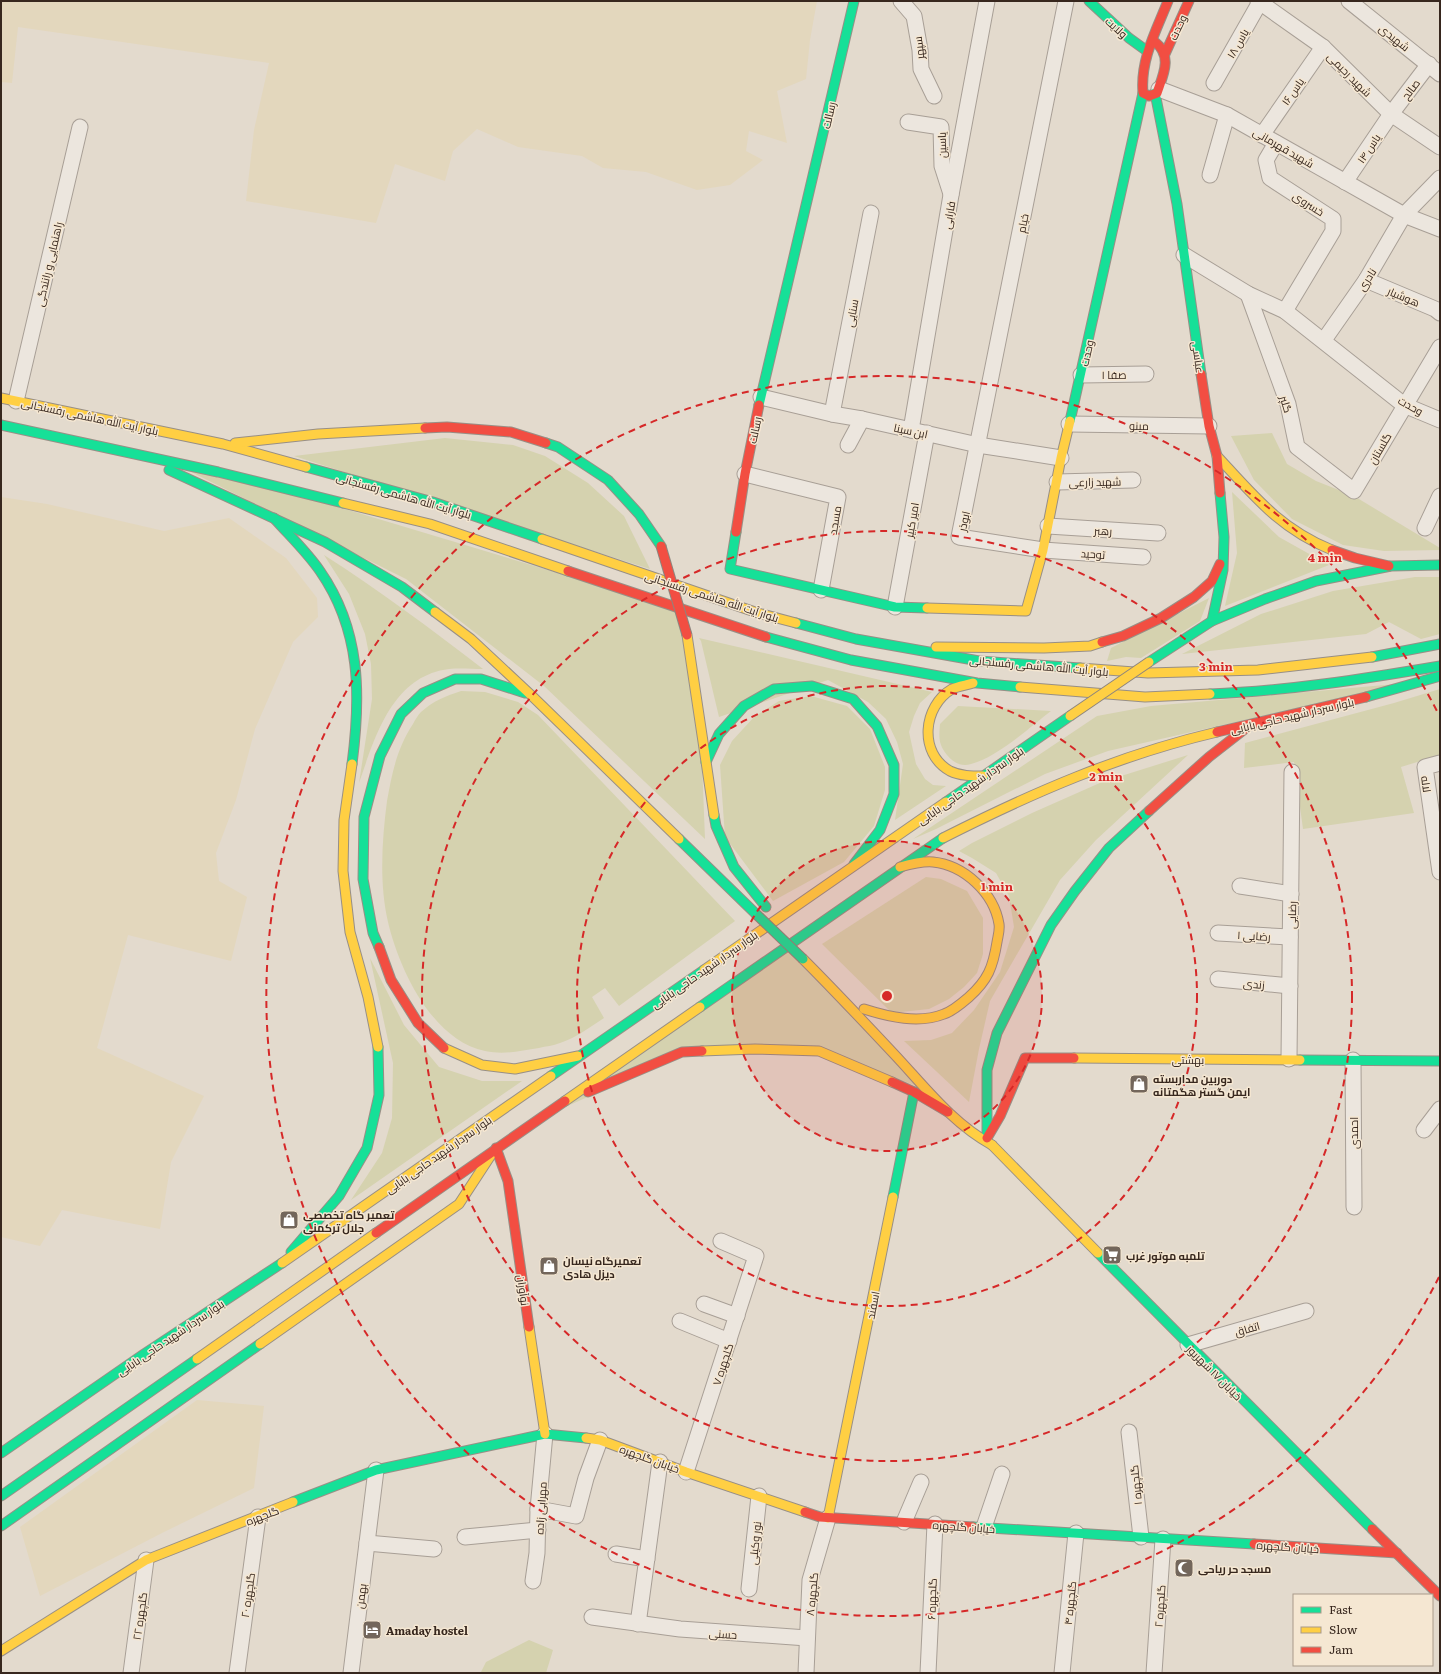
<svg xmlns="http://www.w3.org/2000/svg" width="1441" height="1674" font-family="Literata,Cairo,serif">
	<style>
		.farmland { fill: #e3d7bd }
		.green { fill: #d5d2af }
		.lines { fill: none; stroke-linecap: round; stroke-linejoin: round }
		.street-casing { stroke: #a89f96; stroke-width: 17 }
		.fast-casing { stroke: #988f86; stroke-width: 11 }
		.slow-casing { stroke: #988f86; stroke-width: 11 }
		.jam-casing { stroke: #988f86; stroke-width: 11 }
		.street { stroke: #ece6de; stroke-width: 15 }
		.fast { stroke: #16e098; stroke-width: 9 }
		.slow { stroke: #ffcf43; stroke-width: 9 }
		.jam { stroke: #f24e42; stroke-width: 9 }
		.fast-bridge-casing { stroke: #8e857d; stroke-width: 11; stroke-linecap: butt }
		.slow-bridge-casing { stroke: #8e857d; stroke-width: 11; stroke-linecap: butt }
		.jam-bridge-casing { stroke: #8e857d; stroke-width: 11; stroke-linecap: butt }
		.fast-bridge { stroke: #16e098; stroke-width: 9 }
		.slow-bridge { stroke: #ffcf43; stroke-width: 9 }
		.jam-bridge { stroke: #f24e42; stroke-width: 9 }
		.ring { fill: none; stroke: #d62828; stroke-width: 2; stroke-dasharray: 7 5 }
		.labels { text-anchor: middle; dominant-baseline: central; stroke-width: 3; stroke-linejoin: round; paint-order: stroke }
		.street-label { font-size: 11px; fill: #37271e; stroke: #f5e7d2 }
		.poi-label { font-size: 11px; font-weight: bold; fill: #37271e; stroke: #f5e7d2; text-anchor: start }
		.centre { fill: #d62828; stroke: #f5e7d2; stroke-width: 2 }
		.ring-label { font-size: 12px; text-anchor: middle; font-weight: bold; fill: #d62828; stroke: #f5e7d2; stroke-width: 3; stroke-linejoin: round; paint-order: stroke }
	</style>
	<rect width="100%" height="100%" fill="#e3dacd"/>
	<g class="farmland">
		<polygon points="1,1 817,1 810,40 806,79 777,91 787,143 749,131 746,151 763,160 730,185 697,190 646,172 603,168 582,156 518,147 477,129 453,151 445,181 395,164 376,223 246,201 254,130 269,63 18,27 12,83 1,82"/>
		<polygon points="1,497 47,504 164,531 229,518 286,558 317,598 318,617 293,642 255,729 236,800 216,853 219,881 247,897 231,961 128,935 97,1048 204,1096 171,1162 160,1229 62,1210 40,1246 1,1237"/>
		<polygon points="197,1400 264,1406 254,1488 162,1533 40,1596 20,1527"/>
	</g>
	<g class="green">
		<polygon points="1272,433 1287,464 1316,481 1354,496 1440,548 1440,550 1384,551 1343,545 1292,519 1254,480 1231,436"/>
		<polygon points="445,438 513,445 545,456 588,483 624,516 650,569 294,456"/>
		<polygon points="175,464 252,481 678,609 702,762 705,839 544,686 406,579"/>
		<polygon points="1232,492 1279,537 1329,565 1225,606 1237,553"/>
		<path d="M324 555C379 590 431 629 483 669 472 669 460 668 449 669 392 676 375 737 359 783L372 699 371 664 365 634 349 594Z"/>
		<polygon points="1415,577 1440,577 1440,634 1421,639 1389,622 1366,634 1182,654 1261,614 1333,591"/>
		<polygon points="1209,598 1200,621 1141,658 1126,657 1107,661 1111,648"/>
		<polygon points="699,638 932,692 920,703 914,716 909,732 916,764 925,779 933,785 946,786 895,820 903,764 897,742 886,719 868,702 828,680 719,717 701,641"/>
		<polygon points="1407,683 1108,751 1045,774 936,829 913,839 1097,716 1151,706"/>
		<polygon points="1440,689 1440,755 1401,767 1414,813 1303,829 1294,762 1244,768 1245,743 1394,703"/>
		<path d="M461 691 485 692 518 702 538 715 735 921 619 1006 605 988 592 997 604 1018C590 1027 576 1038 560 1043 553 1046 546 1046 539 1048 520 1051 504 1055 485 1051 432 1040 399 969 388 922 379 883 382 840 387 801 392 773 397 748 413 724 415 720 418 715 421 712 433 701 446 696 461 691Z"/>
		<polygon points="811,696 847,706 870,729 885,767 885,790 874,826 844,862 773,901 725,837 720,765 732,741 754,717 779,701"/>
		<path d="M958 706 1051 711C1030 727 991 763 965 765 958 765 952 761 947 755 938 744 939 737 940 724Z"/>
		<polygon points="1188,755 1096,840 1060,880 990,1001 979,1049 969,1102 904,1041 931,1040 952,1033 974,1010 1000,972 1014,927 1009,896 996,873 972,858 959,851 972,843 1032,813 1102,782"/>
		<polygon points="926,877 941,879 967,891 983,918 983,954 977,973 964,987 949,999 929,1009 892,1013 822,944"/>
		<polygon points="788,947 932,1092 828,1052 699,1047 543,1117"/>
		<polygon points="370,958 404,1025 439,1067 482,1081 522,1081 351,1200 382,1153 392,1118 393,1063"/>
		<polygon points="529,1640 553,1650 546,1673 481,1672 486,1662"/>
	</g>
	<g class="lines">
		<defs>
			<g id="street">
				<polyline points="901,1 914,16 920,50 921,69 934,96"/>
				<polyline points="1066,1 959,537 1043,550 1143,557"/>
				<polyline points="1258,1 1323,47 1391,114 1440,147"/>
				<polyline points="1349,1 1440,74"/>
				<polyline points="1214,83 1260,2"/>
				<polyline points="1159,89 1227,115 1404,215 1440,229"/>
				<polyline points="908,122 941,127 942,166 951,194"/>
				<polyline points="1262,135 1323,47"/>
				<polyline points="1276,143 1266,160 1270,178 1333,219 1333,231 1285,311"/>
				<polyline points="1210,175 1227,115"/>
				<polyline points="1345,182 1391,114 1429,64"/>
				<polyline points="1184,255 1248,294 1285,311 1404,405 1440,420"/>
				<polyline points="1366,280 1435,309 1440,313"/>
				<polyline points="1248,294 1288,404 1297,447 1354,491 1440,347"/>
				<polyline points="1324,340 1366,280 1404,215 1440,178"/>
				<polyline points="1081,375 1146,374"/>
				<polyline points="761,397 832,414 862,419 978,445 1061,458"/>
				<polyline points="16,401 80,127"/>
				<polyline points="832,414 871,213"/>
				<polyline points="1069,424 1209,426"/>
				<polyline points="911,430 951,195 987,1"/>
				<polyline points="848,445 862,419"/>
				<polyline points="745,474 838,497 821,590"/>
				<polyline points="1057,482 1133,480"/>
				<polyline points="1048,526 1158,533"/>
				<polyline points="1425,528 1440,496"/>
				<polyline points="895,607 927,433"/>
				<polyline points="1440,763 1425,767 1440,872"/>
				<polyline points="1240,886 1291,894"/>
				<polyline points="1218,933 1290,937"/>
				<polyline points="1218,979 1290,986"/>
				<polyline points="1289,1059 1292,772"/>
				<polyline points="1353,1060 1354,1207"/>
				<polyline points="1424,1130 1440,1109"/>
				<polyline points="704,1304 737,1316"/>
				<polyline points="680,1321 729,1341"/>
				<polyline points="1188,1345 1306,1311"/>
				<polyline points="1129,1432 1141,1537"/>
				<polyline points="686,1472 756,1256 721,1241"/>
				<polyline points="538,1509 576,1516 586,1478 600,1440"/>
				<polyline points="904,1522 921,1482"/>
				<polyline points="984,1527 1002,1474"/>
				<polyline points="465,1537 538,1530"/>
				<polyline points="367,1543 434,1549"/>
				<polyline points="616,1554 647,1559"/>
				<polyline points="533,1581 537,1553 538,1509 545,1434"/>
				<polyline points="749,1589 759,1496"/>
				<polyline points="592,1617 680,1629 807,1638"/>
				<polyline points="638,1624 660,1462"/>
				<polyline points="131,1673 146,1560"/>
				<polyline points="237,1673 258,1517"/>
				<polyline points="351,1673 376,1470"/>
				<polyline points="806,1673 810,1580 828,1518"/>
				<polyline points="928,1673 935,1524"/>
				<polyline points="1062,1673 1076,1533"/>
				<polyline points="1154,1673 1163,1539"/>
			</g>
			<g id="fast">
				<polyline points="1089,1 1129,38 1147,51"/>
				<polyline points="1155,93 1177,204 1201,374"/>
				<polyline points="759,405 854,1"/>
				<polyline points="1070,421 1143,93"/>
				<polyline points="1,425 218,472 343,503"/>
				<polyline points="546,443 558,447 608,480 639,514 661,546"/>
				<polyline points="306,467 433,502 542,539"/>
				<polyline points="169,470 325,542 402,587 435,612"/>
				<path d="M274 518C289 535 307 552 320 571 361 630 361 695 352 764"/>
				<polyline points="736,532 730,569 895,607 927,608"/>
				<polyline points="1212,621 1223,570 1224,537 1220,493"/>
				<polyline points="796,623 856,639 979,661 1080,668"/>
				<polyline points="766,637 851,660 977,683 1020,687"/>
				<polyline points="1372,657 1440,644"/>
				<polyline points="1149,662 1212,621 1265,599 1316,581 1391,566 1440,565"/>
				<path d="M1210 694C1287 691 1364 679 1440 666"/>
				<polyline points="1366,697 1440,676"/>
				<polyline points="706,762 719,734 744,706 774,689 812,686 853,699 877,726 894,765 894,794 880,830 854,864"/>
				<polyline points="946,802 1070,716"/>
				<polyline points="714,815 716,826 734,867 766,907"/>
				<polyline points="679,839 755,913"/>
				<polyline points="379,947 373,933 363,879 364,817 380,756 401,714 423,693 455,679 481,679 525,693"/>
				<polyline points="700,1007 943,838"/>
				<polyline points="1300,1060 1440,1061"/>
				<polyline points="551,1076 704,970"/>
				<polyline points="987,1138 987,1070 997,1033 1051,925 1075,891 1109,848 1149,811"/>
				<polyline points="893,1197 914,1092"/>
				<polyline points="291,1252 339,1196 367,1148 379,1095 378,1047"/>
				<polyline points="1098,1253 1372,1529"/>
				<polyline points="1,1453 144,1354 282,1263"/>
				<polyline points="1,1496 197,1359"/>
				<polyline points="293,1502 376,1470 545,1434 586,1438"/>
				<polyline points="1,1526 260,1344"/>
				<polyline points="973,1527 1254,1544"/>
			</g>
			<g id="slow">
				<polyline points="1,398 223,444 306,467"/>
				<polyline points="235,443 318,434 425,428"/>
				<path d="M1217 456C1254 496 1280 529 1332 550"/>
				<polyline points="343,503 430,524 568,571"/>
				<polyline points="542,539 758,613 796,623"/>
				<polyline points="927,608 1026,611 1043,550 1061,458 1070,421"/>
				<polyline points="435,612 471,639 532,696 679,839"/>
				<polyline points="687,635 714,815"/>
				<polyline points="936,647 1044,648 1090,646 1102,642"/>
				<polyline points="1080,668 1148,673 1258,670 1372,657"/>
				<path d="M973 683C967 685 958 686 952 689 923 706 918 753 950 771 960 776 972 776 983 776"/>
				<polyline points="1020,687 1145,697 1210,694"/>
				<polyline points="352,764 344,820 343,871 350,932 368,997 378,1047"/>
				<path d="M943 838C1032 793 1119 755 1217 732"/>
				<path d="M803 959C834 990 864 1022 894 1054 925 1087 952 1123 992 1145"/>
				<polyline points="704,970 946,802"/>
				<path d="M864 1009C889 1017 919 1024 944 1014 953 1011 962 1003 969 997 988 980 993 967 997 942 998 936 1000 930 999 924 994 893 964 865 933 862 922 861 911 864 900 867"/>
				<polyline points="444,1048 482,1065 515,1069 578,1056"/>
				<polyline points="702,1051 755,1049 819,1051 892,1082"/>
				<polyline points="1074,1058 1300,1060"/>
				<polyline points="565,1101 700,1007"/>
				<polyline points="992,1145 1098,1253"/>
				<polyline points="282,1263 551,1076"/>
				<polyline points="529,1327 545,1434"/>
				<polyline points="260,1344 459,1204 493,1152"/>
				<polyline points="197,1359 376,1233"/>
				<polyline points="586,1438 600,1440 686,1472 805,1512"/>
				<polyline points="828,1518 893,1197"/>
				<polyline points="1,1651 146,1560 293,1502"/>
			</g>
			<g id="jam">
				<path d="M1151 43 1155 42C1173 56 1163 75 1157 93L1149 96 1143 93C1140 60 1156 31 1168 1"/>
				<polyline points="1165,54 1189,1"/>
				<polyline points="1201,374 1209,426 1217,456 1220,493"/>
				<polyline points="425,428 447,427 511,432 546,443"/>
				<polyline points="736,532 745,474 759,405"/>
				<polyline points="1332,550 1355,558 1389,566"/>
				<polyline points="568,571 766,637"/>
				<polyline points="1102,642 1123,636 1161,618 1194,597 1212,581 1220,564"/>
				<polyline points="1217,732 1366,697"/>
				<polyline points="1149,811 1209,757 1250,725"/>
				<polyline points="379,947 391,980 418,1023 444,1048"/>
				<polyline points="892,1082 914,1092 948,1112"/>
				<polyline points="588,1092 682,1052 702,1051"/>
				<polyline points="987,1138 1000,1116 1025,1058 1074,1058"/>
				<polyline points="496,1148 508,1181 529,1327"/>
				<polyline points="376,1233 565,1101"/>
				<polyline points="805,1512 820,1517 973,1527"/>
				<polyline points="1372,1529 1440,1596"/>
				<polyline points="1254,1544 1397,1553"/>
			</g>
		</defs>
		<use href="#street" class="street-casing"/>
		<use href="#fast" class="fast-casing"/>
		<use href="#slow" class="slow-casing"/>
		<use href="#jam" class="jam-casing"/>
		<use href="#street" class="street"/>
		<use href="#fast" class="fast"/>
		<use href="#slow" class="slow"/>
		<use href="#jam" class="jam"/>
		<defs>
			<polyline id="fast-bridge" points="755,913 803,959"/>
			<polyline id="slow-bridge" points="1070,716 1149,662"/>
			<polyline id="jam-bridge" points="661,546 687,635"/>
		</defs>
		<use href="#fast-bridge" class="fast-bridge-casing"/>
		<use href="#slow-bridge" class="slow-bridge-casing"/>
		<use href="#jam-bridge" class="jam-bridge-casing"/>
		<use href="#fast-bridge" class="fast-bridge"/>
		<use href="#slow-bridge" class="slow-bridge"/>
		<use href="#jam-bridge" class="jam-bridge"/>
	</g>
	<circle cx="887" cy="996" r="155" fill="#d62828" fill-opacity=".12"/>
	<g class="ring">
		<circle cx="887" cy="996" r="155"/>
		<circle cx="887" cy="996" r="310"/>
		<circle cx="887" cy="996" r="465"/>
		<path d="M1439 1277A620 620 0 1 1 1439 715"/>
	</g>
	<defs>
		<symbol id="shop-square" viewBox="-11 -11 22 22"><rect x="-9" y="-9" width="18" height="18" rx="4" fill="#73665b" stroke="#f5e7d2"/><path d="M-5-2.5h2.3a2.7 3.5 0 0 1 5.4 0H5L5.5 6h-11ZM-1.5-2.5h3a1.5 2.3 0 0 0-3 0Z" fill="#fff"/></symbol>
		<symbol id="supermarket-square" viewBox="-11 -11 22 22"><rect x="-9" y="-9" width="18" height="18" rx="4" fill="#73665b" stroke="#f5e7d2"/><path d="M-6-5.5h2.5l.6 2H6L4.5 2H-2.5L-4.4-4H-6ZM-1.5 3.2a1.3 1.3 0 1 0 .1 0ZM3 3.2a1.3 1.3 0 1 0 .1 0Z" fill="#fff"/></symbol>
		<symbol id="mosque-square" viewBox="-11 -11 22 22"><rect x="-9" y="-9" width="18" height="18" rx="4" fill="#73665b" stroke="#f5e7d2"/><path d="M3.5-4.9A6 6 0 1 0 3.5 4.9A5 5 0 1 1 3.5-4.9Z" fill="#fff"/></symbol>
		<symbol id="hotel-square" viewBox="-11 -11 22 22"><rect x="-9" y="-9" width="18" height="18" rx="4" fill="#73665b" stroke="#f5e7d2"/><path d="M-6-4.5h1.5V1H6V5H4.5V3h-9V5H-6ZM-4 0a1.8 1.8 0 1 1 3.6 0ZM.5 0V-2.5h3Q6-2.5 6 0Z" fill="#fff"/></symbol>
	</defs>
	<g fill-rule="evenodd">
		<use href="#shop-square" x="1128" y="1073" width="22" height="22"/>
		<use href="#shop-square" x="278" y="1209" width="22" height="22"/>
		<use href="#supermarket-square" x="1101" y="1244" width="22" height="22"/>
		<use href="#shop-square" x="538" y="1255" width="22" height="22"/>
		<use href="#mosque-square" x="1173" y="1557" width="22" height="22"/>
		<use href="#hotel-square" x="361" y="1619" width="22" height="22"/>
	</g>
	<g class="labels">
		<g class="street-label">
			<text transform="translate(1117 27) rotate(42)">ولایت</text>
			<text transform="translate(1177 27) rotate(-65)">وحدت</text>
			<text transform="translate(1395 37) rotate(39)">شهیدی</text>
			<text transform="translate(1237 43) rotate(-60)">یاس ۱۸</text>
			<text transform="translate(918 48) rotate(-97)">سپهر</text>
			<text transform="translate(1350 74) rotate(45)">شهید رحیمی</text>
			<text transform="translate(1410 89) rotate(-53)">صالح</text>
			<text transform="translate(1292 91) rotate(-55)">یاس ۱۶</text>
			<text transform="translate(828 115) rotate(-77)">رسالت</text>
			<text transform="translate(941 145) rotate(-92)">یاسین</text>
			<text transform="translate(1284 147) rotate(30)">شهید قهرمانی</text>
			<text transform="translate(1368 148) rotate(-56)">یاس ۱۴</text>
			<text transform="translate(1309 203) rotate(33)">خسروی</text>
			<text transform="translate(948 215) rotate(-80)">فارابی</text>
			<text transform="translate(1022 223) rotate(-79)">خیام</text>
			<text transform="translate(48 264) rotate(-77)">راهنمایی و رانندگی</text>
			<text transform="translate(1366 279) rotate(-57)">نادری</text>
			<text transform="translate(1404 296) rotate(23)">هوشیار</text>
			<text transform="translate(851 313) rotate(-79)">سنایی</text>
			<text transform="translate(1086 353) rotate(-78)">وحدت</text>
			<text transform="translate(1199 357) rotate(82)">عباسی</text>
			<text x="1114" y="374">صفا ۱</text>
			<text transform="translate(1287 404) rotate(74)">گلپر</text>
			<text transform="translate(1411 405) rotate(29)">وحدت</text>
			<text transform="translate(90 416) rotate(12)">بلوار آیت الله هاشمی رفسنجانی</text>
			<text transform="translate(1139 425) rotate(1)">مینو</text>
			<text transform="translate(754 430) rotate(-78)">رسالت</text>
			<text transform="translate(911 430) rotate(12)">ابن سینا</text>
			<text transform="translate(1379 448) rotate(-60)">گلستان</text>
			<text transform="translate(1095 481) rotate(-1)">شهید زارعی</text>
			<text transform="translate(404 495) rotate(16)">بلوار آیت الله هاشمی رفسنجانی</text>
			<text transform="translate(834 520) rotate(-80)">مسجد</text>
			<text transform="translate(911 520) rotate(-80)">امیر کبیر</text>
			<text transform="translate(963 521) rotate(-78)">ابوذر</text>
			<text transform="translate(1103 530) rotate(3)">رهبر</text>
			<text transform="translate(1093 553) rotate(4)">توحید</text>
			<text transform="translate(712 596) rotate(18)">بلوار آیت الله هاشمی رفسنجانی</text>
			<text transform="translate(1039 665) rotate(5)">بلوار آیت الله هاشمی رفسنجانی</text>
			<text transform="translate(1292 715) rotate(-13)">بلوار سردار شهید حاجی بابایی</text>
			<text transform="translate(1427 784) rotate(82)">لاله</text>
			<text transform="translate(970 785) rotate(-35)">بلوار سردار شهید حاجی بابایی</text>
			<text transform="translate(1291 915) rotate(-89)">رضایی</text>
			<text transform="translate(1254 935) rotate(3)">رضایی ۱</text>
			<text transform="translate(704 969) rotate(-35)">بلوار سردار شهید حاجی بابایی</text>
			<text transform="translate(1254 983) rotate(5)">زندی</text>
			<text x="1188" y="1059">بهشتی</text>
			<text transform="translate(1353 1133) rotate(-90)">احمدی</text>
			<text transform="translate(438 1154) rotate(-35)">بلوار سردار شهید حاجی بابایی</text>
			<text transform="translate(524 1290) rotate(82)">نوآوران</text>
			<text transform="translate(872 1305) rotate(-79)">اسفند</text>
			<text transform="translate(1247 1328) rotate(-16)">اتفاق</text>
			<text transform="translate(170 1337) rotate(-34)">بلوار سردار شهید حاجی بابایی</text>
			<text transform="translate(722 1364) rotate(-72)">گلچهره ۷</text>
			<text transform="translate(1215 1372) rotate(45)">خیابان ۱۷ شهریور</text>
			<text transform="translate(650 1458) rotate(20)">خیابان گلچهره</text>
			<text transform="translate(1135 1485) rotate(-96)">گلچهره ۱</text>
			<text transform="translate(540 1508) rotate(-86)">مهرابی زاده</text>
			<text transform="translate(262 1515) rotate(-21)">گلچهره</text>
			<text transform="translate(964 1526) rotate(4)">خیابان گلچهره</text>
			<text transform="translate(754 1543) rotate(-84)">نور وکیلی</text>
			<text transform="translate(1288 1546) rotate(4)">خیابان گلچهره</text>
			<text transform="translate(811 1594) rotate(-84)">گلچهره ۸</text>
			<text transform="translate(247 1595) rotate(-82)">گلچهره ۲۰</text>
			<text transform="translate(360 1596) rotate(-83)">بهمن</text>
			<text transform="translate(931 1599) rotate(-88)">گلچهره ۶</text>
			<text transform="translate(1069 1603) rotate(-84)">گلچهره ۴</text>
			<text transform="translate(1159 1606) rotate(-86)">گلچهره ۲</text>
			<text transform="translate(139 1616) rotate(-82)">گلچهره ۲۲</text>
			<text transform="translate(723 1633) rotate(4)">حسنی</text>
		</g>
		<g class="poi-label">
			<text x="1153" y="1078">دوربین مداربسته<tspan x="1153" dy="13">ایمن گستر هگمتانه</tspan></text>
			<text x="303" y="1214">تعمیر گاه تخصصی<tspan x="303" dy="13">جلال ترکمنی</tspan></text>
			<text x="1126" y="1255">تلمبه موتور غرب</text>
			<text x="563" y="1260">تعمیرگاه نیسان<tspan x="563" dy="13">دیزل هادی</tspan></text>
			<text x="1198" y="1568">مسجد حر ریاحی</text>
			<text x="386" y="1630">Amaday hostel</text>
		</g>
	</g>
	<circle cx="887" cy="996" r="6" class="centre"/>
	<g class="ring-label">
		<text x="1325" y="562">4 min</text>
		<text x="1216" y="671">3 min</text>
		<text x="1106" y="781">2 min</text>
		<text x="997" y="891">1 min</text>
	</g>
	<rect width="1441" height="1674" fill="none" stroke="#37271e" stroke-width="4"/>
	<rect x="1293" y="1594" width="140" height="72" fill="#f5e7d2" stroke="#a99a8a"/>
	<rect x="1301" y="1607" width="20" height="6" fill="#16e098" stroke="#a99a8a"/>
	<text x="1329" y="1614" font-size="12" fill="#37271e">Fast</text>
	<rect x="1301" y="1627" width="20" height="6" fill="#ffcf43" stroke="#a99a8a"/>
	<text x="1329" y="1634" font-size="12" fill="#37271e">Slow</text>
	<rect x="1301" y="1647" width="20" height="6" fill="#f24e42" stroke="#a99a8a"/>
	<text x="1329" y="1654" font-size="12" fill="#37271e">Jam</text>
</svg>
